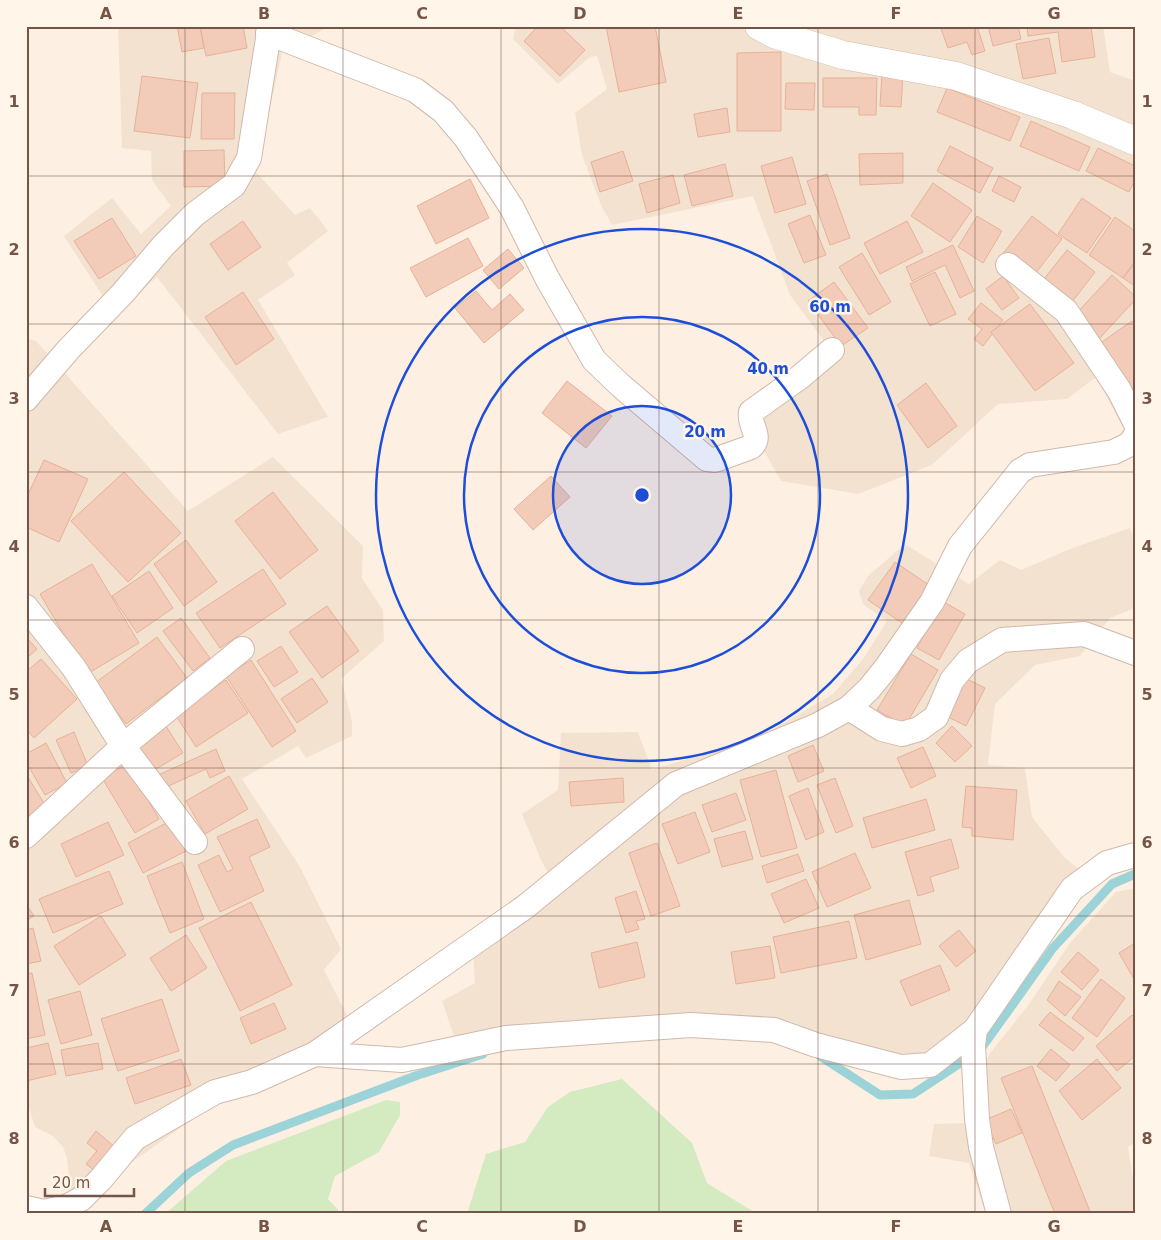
<svg xmlns="http://www.w3.org/2000/svg" width="1161" height="1240" font-family="'DejaVu Sans',sans-serif">
	<style>
		.residential { fill: #f4e2d0 }
		.green { fill: #d4eac0 }
		.lines { fill: none; stroke-linecap: round; stroke-linejoin: round }
		.stream { stroke: #9cd3d8; stroke-width: 9 }
		.building { fill: #f3ccb9; stroke: #e6b199 }
		.street-casing { stroke: #d0b9ab; stroke-width: 26 }
		.secondary-casing { stroke: #d3b9a8; stroke-width: 29 }
		.street { stroke: #fff; stroke-width: 24 }
		.secondary { stroke: #fff; stroke-width: 28 }
		.grid { fill: none; stroke: #755548; stroke-width: 1; stroke-opacity: 0.55 }
		.ring { fill: none; stroke: #1d4ed8; stroke-width: 2.5 }
		.centre { fill: #1d4ed8; stroke: #fff5e8; stroke-width: 2.5 }
		.ring-label { font-size: 15px; text-anchor: middle; font-weight: bold; fill: #1d4ed8; stroke: #fff5e8; stroke-width: 5; stroke-linejoin: round; paint-order: stroke }
		.neatline { fill: none; stroke: #755548; stroke-width: 2 }
		.grid-label { font-size: 16px; text-anchor: middle; font-weight: bold; fill: #755548 }
	</style>
	<rect width="100%" height="100%" fill="#fdf0e2"/>
	<g class="residential">
		<polygon points="118,26 329,26 282,53 256,172 295,215 310,208 328,231 287,263 295,275 258,300 328,417 278,434 157,277 115,315 64,236 112,198 141,234 171,206 152,180 151,151 122,148"/>
		<polygon points="516,26 1103,26 1110,72 1135,81 1135,450 1096,377 1067,399 998,404 932,465 858,494 781,481 741,410 827,345 790,295 753,196 612,225 601,205 582,155 575,113 607,89 597,56 590,57 558,84 513,39"/>
		<polygon points="26,338 36,341 188,511 273,457 363,546 362,578 383,610 384,641 341,679 352,721 352,736 306,758 298,746 242,779 300,867 341,949 324,970 357,1035 311,1070 213,1105 128,1165 89,1205 70,1188 67,1158 63,1147 53,1136 35,1127 26,1099"/>
		<polygon points="1130,528 1135,542 1135,608 1110,618 1080,656 1035,665 995,704 988,765 1025,768 1032,817 1064,857 1095,882 923,1075 884,1076 856,1061 811,1030 792,1022 743,1016 694,1013 591,1023 457,1045 442,1001 475,983 473,953 509,931 560,895 541,860 522,814 558,790 561,733 638,732 652,770 763,735 833,694 863,659 887,621 863,604 859,591 868,576 905,544 969,584 1000,560 1021,570 1070,549"/>
		<polygon points="1135,888 1135,1143 1128,1147 1135,1191 1135,1214 986,1214 969,1163 929,1156 934,1124 965,1123 966,1095 991,1052 1029,1004 1070,943 1116,892"/>
	</g>
	<g class="green">
		<polygon points="622,1079 692,1143 707,1183 757,1214 467,1214 486,1154 525,1142 548,1107 570,1092"/>
		<polygon points="386,1100 400,1102 400,1115 379,1152 335,1176 328,1199 342,1214 165,1214 226,1161"/>
	</g>
	<g class="lines">
		<g class="stream">
			<polyline points="820,1056 880,1095 913,1094 980,1050 1053,948 1112,884 1135,874"/>
			<polyline points="145,1214 189,1173 233,1145 418,1075 483,1054"/>
		</g>
	</g>
	<g class="building">
		<polygon points="177,26 200,26 204,48 182,52"/>
		<polygon points="200,26 243,26 247,48 206,56"/>
		<polygon points="538,26 560,26 585,50 560,76 524,41"/>
		<polygon points="606,26 655,26 666,82 619,92"/>
		<polygon points="948,26 977,26 985,51 972,55 967,42 948,48 941,29"/>
		<polygon points="988,26 1018,26 1021,39 993,46"/>
		<polygon points="1027,26 1091,26 1095,57 1062,62 1058,32 1028,36"/>
		<polygon points="1049,38 1056,73 1023,79 1016,44"/>
		<polygon points="781,52 781,131 737,131 737,53"/>
		<polygon points="882,73 903,74 901,107 880,106"/>
		<polygon points="142,76 198,83 190,138 134,131"/>
		<polygon points="823,78 877,78 876,115 859,115 859,107 823,107"/>
		<polygon points="786,83 815,83 814,110 785,109"/>
		<polygon points="947,88 1020,117 1010,141 937,112"/>
		<polygon points="202,93 235,93 234,139 201,139"/>
		<polygon points="727,108 730,132 698,137 694,114"/>
		<polygon points="1031,121 1090,147 1079,171 1020,146"/>
		<polygon points="950,146 993,168 980,193 937,171"/>
		<polygon points="1098,148 1135,166 1135,180 1129,192 1086,171"/>
		<polygon points="224,150 225,186 184,187 184,151"/>
		<polygon points="623,151 633,181 600,192 591,162"/>
		<polygon points="903,153 903,183 860,185 859,154"/>
		<polygon points="792,157 806,204 775,213 761,166"/>
		<polygon points="725,164 733,196 692,206 684,175"/>
		<polygon points="827,174 850,238 830,245 807,181"/>
		<polygon points="673,175 680,203 647,213 639,184"/>
		<polygon points="999,176 1021,187 1014,202 992,191"/>
		<polygon points="470,179 489,218 436,244 417,206"/>
		<polygon points="933,183 972,210 950,242 911,216"/>
		<polygon points="1082,198 1111,218 1087,253 1058,234"/>
		<polygon points="810,215 826,255 804,263 788,224"/>
		<polygon points="977,216 1002,231 983,263 958,247"/>
		<polygon points="1032,216 1062,239 1032,278 1002,255"/>
		<polygon points="1115,217 1135,231 1135,261 1123,278 1089,255"/>
		<polygon points="112,218 136,256 99,279 74,241"/>
		<polygon points="243,221 261,247 228,270 210,244"/>
		<polygon points="907,221 923,252 880,274 864,243"/>
		<polygon points="468,238 483,266 426,297 410,268"/>
		<polygon points="953,245 974,291 960,298 945,265 912,281 906,267"/>
		<polygon points="508,249 524,268 499,289 483,270"/>
		<polygon points="1067,250 1095,272 1072,302 1044,279"/>
		<polygon points="862,253 891,302 869,315 839,267"/>
		<polygon points="1135,263 1135,286 1123,278"/>
		<polygon points="935,272 956,314 930,326 910,284"/>
		<polygon points="1112,275 1135,296 1135,300 1099,339 1074,316"/>
		<polygon points="1003,276 1019,298 1002,310 986,289"/>
		<polygon points="834,282 868,328 841,346 808,301"/>
		<polygon points="476,291 492,310 510,294 524,310 484,343 455,308"/>
		<polygon points="243,292 274,339 236,365 205,317"/>
		<polygon points="981,303 1003,320 983,346 974,339 982,329 968,319"/>
		<polygon points="1030,304 1074,363 1035,391 991,332"/>
		<polygon points="1132,321 1135,324 1135,400 1096,346"/>
		<polygon points="567,381 612,416 586,448 542,413"/>
		<polygon points="926,383 957,426 928,448 897,405"/>
		<polygon points="44,460 88,479 59,542 26,527 26,499"/>
		<polygon points="124,472 181,533 128,582 71,521"/>
		<polygon points="551,476 570,497 533,530 514,509"/>
		<polygon points="273,492 318,550 280,579 235,521"/>
		<polygon points="186,540 217,582 184,606 154,564"/>
		<polygon points="895,562 929,585 902,623 868,600"/>
		<polygon points="92,564 139,643 87,674 40,594"/>
		<polygon points="263,569 286,604 220,648 196,613"/>
		<polygon points="149,571 173,608 137,633 112,596"/>
		<polygon points="942,601 965,614 939,660 917,648"/>
		<polygon points="327,606 359,651 322,678 289,632"/>
		<polygon points="181,618 210,658 193,671 163,631"/>
		<polygon points="26,637 37,649 26,659"/>
		<polygon points="157,637 187,678 126,724 95,683"/>
		<polygon points="281,646 298,672 274,687 257,661"/>
		<polygon points="911,654 938,670 905,726 877,710"/>
		<polygon points="41,659 77,699 34,738 26,729 26,672"/>
		<polygon points="251,660 296,731 272,747 226,676"/>
		<polygon points="312,678 328,702 297,723 281,699"/>
		<polygon points="965,678 985,688 966,726 946,716"/>
		<polygon points="226,680 248,713 196,747 175,714"/>
		<polygon points="166,726 183,753 151,772 135,746"/>
		<polygon points="952,726 972,746 955,762 936,743"/>
		<polygon points="74,732 88,766 71,773 56,740"/>
		<polygon points="46,743 67,783 45,795 26,762 26,754"/>
		<polygon points="813,745 824,771 798,782 788,756"/>
		<polygon points="923,747 936,776 911,788 897,758"/>
		<polygon points="216,749 225,771 210,778 206,769 164,788 158,775"/>
		<polygon points="127,764 159,819 135,833 102,778"/>
		<polygon points="776,770 797,848 761,857 740,780"/>
		<polygon points="26,774 47,808 26,821"/>
		<polygon points="229,776 248,809 205,834 186,801"/>
		<polygon points="623,778 624,802 571,806 569,782"/>
		<polygon points="835,778 853,826 836,833 817,785"/>
		<polygon points="966,786 1017,790 1013,840 972,836 972,828 962,827"/>
		<polygon points="808,788 824,832 806,840 789,796"/>
		<polygon points="736,793 746,820 712,832 702,805"/>
		<polygon points="926,799 935,830 872,848 863,818"/>
		<polygon points="695,812 710,852 678,864 662,824"/>
		<polygon points="257,819 270,847 249,857 264,891 220,912 198,865 219,855 227,872 233,869 217,837"/>
		<polygon points="172,820 188,850 143,873 128,843"/>
		<polygon points="108,822 124,855 76,877 61,844"/>
		<polygon points="745,831 753,859 722,867 714,839"/>
		<polygon points="951,839 959,868 930,877 934,891 918,896 905,852"/>
		<polygon points="657,843 680,906 651,916 629,853"/>
		<polygon points="855,853 871,888 827,907 812,872"/>
		<polygon points="798,854 804,871 767,883 762,866"/>
		<polygon points="182,862 204,919 170,933 147,876"/>
		<polygon points="109,871 123,904 53,933 39,899"/>
		<polygon points="806,879 819,908 784,923 771,894"/>
		<polygon points="636,891 645,919 636,921 639,929 626,933 615,898"/>
		<polygon points="909,900 921,944 866,960 854,915"/>
		<polygon points="251,902 292,985 240,1011 199,928"/>
		<polygon points="26,904 34,916 26,921"/>
		<polygon points="101,916 126,955 79,985 54,946"/>
		<polygon points="849,921 857,958 781,973 773,937"/>
		<polygon points="33,928 41,961 26,964 26,930"/>
		<polygon points="959,930 976,951 956,967 939,946"/>
		<polygon points="186,935 207,968 171,991 150,958"/>
		<polygon points="637,942 645,977 599,988 591,953"/>
		<polygon points="1135,943 1135,978 1134,979 1119,953"/>
		<polygon points="770,946 775,978 736,984 731,952"/>
		<polygon points="1078,952 1099,970 1082,990 1061,972"/>
		<polygon points="940,965 950,990 911,1006 900,981"/>
		<polygon points="32,973 45,1035 26,1039 26,974"/>
		<polygon points="1101,979 1125,998 1097,1037 1072,1018"/>
		<polygon points="1059,981 1081,997 1065,1016 1047,1000"/>
		<polygon points="80,991 92,1035 61,1044 48,1000"/>
		<polygon points="162,999 179,1051 118,1071 101,1019"/>
		<polygon points="274,1003 286,1029 251,1044 240,1018"/>
		<polygon points="1050,1012 1084,1038 1073,1051 1039,1025"/>
		<polygon points="1132,1015 1135,1018 1135,1056 1117,1071 1096,1046"/>
		<polygon points="48,1043 56,1074 26,1081 26,1048"/>
		<polygon points="98,1043 103,1069 66,1076 61,1050"/>
		<polygon points="1051,1049 1070,1065 1056,1081 1037,1066"/>
		<polygon points="181,1059 191,1085 135,1104 126,1078"/>
		<polygon points="1097,1059 1121,1088 1082,1120 1059,1091"/>
		<polygon points="1032,1066 1091,1214 1055,1214 1001,1078"/>
		<polygon points="1011,1109 1022,1133 996,1144 985,1120"/>
		<polygon points="96,1131 116,1148 95,1171 86,1164 97,1151 87,1143"/>
	</g>
	<g class="lines">
		<defs>
			<g id="street">
				<path d="M268 33 415 90 443 111 466 138 512 208 547 278 594 360 620 385 707 459 715 460 751 447C763 436 748 425 751 412L800 377 832 350"/>
				<polyline points="1008,265 1066,311 1119,390 1135,422"/>
				<polyline points="26,399 68,350 123,293 163,246 195,214 234,185 249,158 270,26"/>
				<polyline points="26,607 74,668 123,746 195,842"/>
				<polyline points="849,708 882,729 902,734 919,729 936,717 952,680 968,661 1002,640 1084,634 1135,653"/>
				<polyline points="26,836 123,746 242,649"/>
				<polyline points="315,1054 402,1060 506,1038 691,1025 774,1030 816,1045 901,1067 930,1065 975,1030"/>
				<polyline points="26,1208 44,1212 66,1207 81,1199 101,1179 135,1138 215,1092 252,1082 315,1054 525,907 676,784 818,725 849,708 869,689 886,668 932,602 960,546 1020,471 1030,465 1114,452 1130,444 1135,436"/>
				<polyline points="999,1214 981,1147 977,1119 973,1045 975,1030 1072,889 1107,863 1135,855"/>
			</g>
			<polyline id="secondary" points="759,26 774,34 843,55 956,76 1073,115 1135,141"/>
		</defs>
		<use href="#street" class="street-casing"/>
		<use href="#secondary" class="secondary-casing"/>
		<use href="#street" class="street"/>
		<use href="#secondary" class="secondary"/>
	</g>
	<path class="grid" d="M185 26V1214M343 26V1214M501 26V1214M659 26V1214M818 26V1214M975 26V1214M26 176H1135M26 324H1135M26 472H1135M26 620H1135M26 768H1135M26 916H1135M26 1064H1135"/>
	<circle cx="642" cy="495" r="89" fill="#1d4ed8" fill-opacity=".12"/>
	<g class="ring">
		<circle cx="642" cy="495" r="89"/>
		<circle cx="642" cy="495" r="178"/>
		<circle cx="642" cy="495" r="266"/>
	</g>
	<circle cx="642" cy="495" r="8" class="centre"/>
	<g class="ring-label">
		<text x="830" y="312">60 m</text>
		<text x="768" y="374">40 m</text>
		<text x="705" y="437">20 m</text>
	</g>
	<rect width="1161" height="1240" fill="none" stroke="#fff5e8" stroke-width="55"/>
	<path d="M45 1188v8h89v-8" fill="none" stroke="#755548" stroke-width="2.5"/>
	<text x="52" y="1188" font-size="15" fill="#755548" stroke="#fff5e8" stroke-width="4" paint-order="stroke">20 m</text>
	<rect x="28" y="28" width="1106" height="1184" class="neatline"/>
	<g class="grid-label">
		<text x="106" y="19">A</text>
		<text x="264" y="19">B</text>
		<text x="422" y="19">C</text>
		<text x="580" y="19">D</text>
		<text x="738" y="19">E</text>
		<text x="896" y="19">F</text>
		<text x="1054" y="19">G</text>
		<text x="14" y="107">1</text>
		<text x="1147" y="107">1</text>
		<text x="14" y="255">2</text>
		<text x="1147" y="255">2</text>
		<text x="14" y="404">3</text>
		<text x="1147" y="404">3</text>
		<text x="14" y="552">4</text>
		<text x="1147" y="552">4</text>
		<text x="14" y="700">5</text>
		<text x="1147" y="700">5</text>
		<text x="14" y="848">6</text>
		<text x="1147" y="848">6</text>
		<text x="14" y="996">7</text>
		<text x="1147" y="996">7</text>
		<text x="14" y="1144">8</text>
		<text x="1147" y="1144">8</text>
		<text x="106" y="1232">A</text>
		<text x="264" y="1232">B</text>
		<text x="422" y="1232">C</text>
		<text x="580" y="1232">D</text>
		<text x="738" y="1232">E</text>
		<text x="896" y="1232">F</text>
		<text x="1054" y="1232">G</text>
	</g>
</svg>
